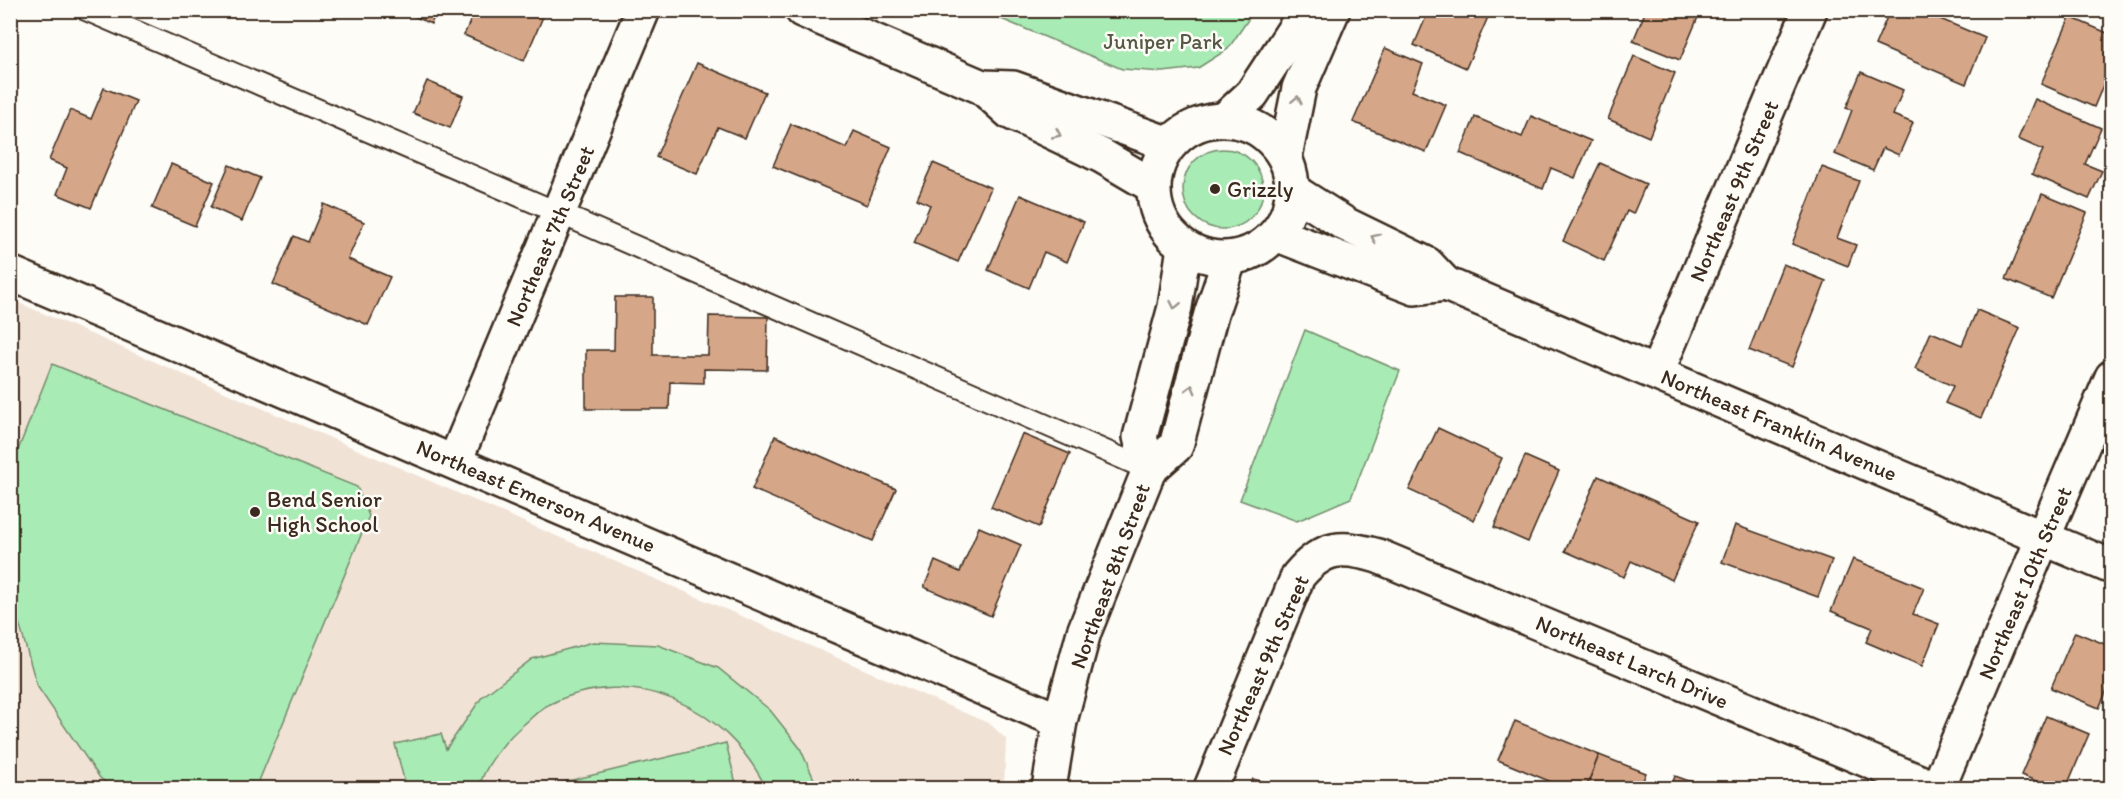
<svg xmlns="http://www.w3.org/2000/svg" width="2122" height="799" font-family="Itim,sans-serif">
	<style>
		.built { fill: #f1e2d6 }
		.green { fill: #a9ebb5; stroke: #728a6a; stroke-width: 1.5 }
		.building { fill: #d6a688; stroke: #3b2a1e; stroke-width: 1.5 }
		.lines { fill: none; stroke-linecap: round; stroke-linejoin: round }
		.service-casing { stroke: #3b2a1e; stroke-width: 24 }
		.minor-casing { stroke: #3b2a1e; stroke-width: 38 }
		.tertiary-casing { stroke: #3b2a1e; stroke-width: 38 }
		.service { stroke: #fdfcf7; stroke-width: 20 }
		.minor { stroke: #fdfcf7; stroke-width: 33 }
		.tertiary { stroke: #fdfcf7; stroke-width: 33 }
		.oneway { stroke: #9c938a }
		.poi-dot { fill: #3b2a1e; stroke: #fdfcf7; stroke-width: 2 }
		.labels { text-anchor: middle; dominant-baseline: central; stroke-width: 5; stroke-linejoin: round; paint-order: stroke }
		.park-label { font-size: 22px; fill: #565a44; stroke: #fdfcf7 }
		.poi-label { font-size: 22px; fill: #3b2a1e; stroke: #fdfcf7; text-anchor: start }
		.street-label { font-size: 22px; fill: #3b2a1e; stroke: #fdfcf7 }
	</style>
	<rect width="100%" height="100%" fill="#fdfcf7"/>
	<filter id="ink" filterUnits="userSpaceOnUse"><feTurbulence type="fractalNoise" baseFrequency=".0167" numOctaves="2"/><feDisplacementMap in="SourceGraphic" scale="12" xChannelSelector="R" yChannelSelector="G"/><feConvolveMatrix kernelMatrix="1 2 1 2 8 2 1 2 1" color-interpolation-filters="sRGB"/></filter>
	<g filter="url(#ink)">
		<polygon class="built" points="10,299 990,724 1006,739 1004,788 11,788"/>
		<g class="green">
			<polygon points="982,11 1254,11 1228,49 1198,68 1163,72 1122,69"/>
			<circle cx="1223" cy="189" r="40"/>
			<polygon points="1305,330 1400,371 1351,498 1297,521 1240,500"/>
			<polygon points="52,364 357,487 369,516 256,788 114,788 100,778 37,686 11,595 11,468"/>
			<path d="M593 642 658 645 718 668 770 710 800 748 818 788H766C726 706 633 662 548 705 539 709 531 719 523 725 505 740 484 766 479 788H406L395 744 441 734 446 749 482 697 532 659Z"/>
			<polygon points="726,743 737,788 539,788"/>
		</g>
		<g class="building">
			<polygon points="401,10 437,10 431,24"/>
			<polygon points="475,10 545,12 524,61 464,35"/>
			<polygon points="1429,10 1491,10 1466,68 1414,45"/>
			<polygon points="1646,10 1701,10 1680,60 1633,41"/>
			<polygon points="1890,10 1919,10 1985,38 1966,84 1875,45"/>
			<polygon points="2070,17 2112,35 2112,64 2094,107 2041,84"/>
			<polygon points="1385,48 1423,64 1412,91 1446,105 1426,152 1353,122"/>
			<polygon points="1634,56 1675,73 1649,137 1608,119"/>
			<polygon points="697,63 765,92 745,138 718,127 697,174 656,157"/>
			<polygon points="1861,72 1903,90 1893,115 1913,123 1899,155 1883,148 1873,170 1835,154 1852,110 1846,108"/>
			<polygon points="427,81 463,96 450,128 413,113"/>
			<polygon points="104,88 136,101 91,208 57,194 67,168 49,160 70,110 91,119"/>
			<polygon points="2035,99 2101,128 2085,164 2102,171 2089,199 2032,174 2043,150 2018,139"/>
			<polygon points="1531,116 1591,141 1575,178 1551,168 1543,189 1460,153 1475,117 1522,137"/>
			<polygon points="791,124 847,148 854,131 891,147 867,205 773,166"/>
			<polygon points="933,163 991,188 958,262 914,243 930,205 917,199"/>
			<polygon points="1600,163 1646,184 1633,214 1627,211 1604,261 1563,241"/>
			<polygon points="171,164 214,182 195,226 152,208"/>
			<polygon points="229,165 260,178 242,221 211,207"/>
			<polygon points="1822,167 1859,181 1837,238 1856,245 1848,266 1792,244"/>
			<polygon points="2042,194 2087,213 2051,298 2006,279"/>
			<polygon points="1020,195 1084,222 1067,262 1044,252 1029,288 988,270"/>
			<polygon points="324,204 364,222 348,259 390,277 368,325 273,284 294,236 308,242"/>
			<polygon points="1783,264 1826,281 1792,367 1749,350"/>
			<polygon points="615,297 653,297 653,355 708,355 709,316 768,317 767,370 704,369 704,383 670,382 669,409 586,409 586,350 614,350"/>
			<polygon points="1977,310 2020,328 1981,418 1945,403 1953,386 1915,369 1931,332 1962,345"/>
			<polygon points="1438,428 1502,458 1474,520 1409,490"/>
			<polygon points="1022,434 1070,454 1039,527 991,507"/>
			<polygon points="775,436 896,489 873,541 752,489"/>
			<polygon points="1525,456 1559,471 1528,542 1494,527"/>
			<polygon points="1598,476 1699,521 1672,580 1631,561 1624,577 1565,551"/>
			<polygon points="1735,525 1832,560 1818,597 1722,562"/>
			<polygon points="979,527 1021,545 991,616 924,587 935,561 960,572"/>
			<polygon points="1853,559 1924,588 1913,614 1939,624 1922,666 1866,642 1872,628 1831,611"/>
			<polygon points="2075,632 2112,647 2112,679 2099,708 2051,688"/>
			<polygon points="2046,716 2089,734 2066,788 2053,788 2021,775"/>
			<polygon points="1515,721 1599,755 1586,788 1566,788 1498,760"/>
			<polygon points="1599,755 1646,773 1640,788 1594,788 1587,786"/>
			<polygon points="1675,776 1709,788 1671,788"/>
			<polygon points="1253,779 1289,788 1250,788"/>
		</g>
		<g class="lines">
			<defs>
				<polyline id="service" points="86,10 559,213 1149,470"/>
				<g id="minor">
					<polyline points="10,273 1060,721"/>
					<polyline points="1657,372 1810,10"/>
					<polyline points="2112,377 2043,538 2112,567"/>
					<polyline points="455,461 643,10"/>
					<path d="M1211 788 1298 576C1324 545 1342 546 1378 556L1934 788"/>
				</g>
				<g id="tertiary">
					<polyline points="802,10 982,87 1010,112 1102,156 1153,186"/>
					<polyline points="982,87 1013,88 1169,144"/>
					<polyline points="1225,119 1252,94 1307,10"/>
					<circle cx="1223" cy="189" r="69"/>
					<polyline points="1285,157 1299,88 1333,10"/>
					<polyline points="1293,191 1345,224 1427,264 1446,284 2043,538 1938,788"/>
					<polyline points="1276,234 1415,288 1446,284"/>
					<polyline points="1149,470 1140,437 1175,307 1184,247"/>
					<polyline points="1049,788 1060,721 1084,632 1149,470 1176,446 1211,314 1230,258"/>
				</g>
			</defs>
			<use href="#service" class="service-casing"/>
			<use href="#minor" class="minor-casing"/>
			<use href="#tertiary" class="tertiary-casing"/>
			<use href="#service" class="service"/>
			<use href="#minor" class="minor"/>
			<use href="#tertiary" class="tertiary"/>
		</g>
		<defs><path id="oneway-chevron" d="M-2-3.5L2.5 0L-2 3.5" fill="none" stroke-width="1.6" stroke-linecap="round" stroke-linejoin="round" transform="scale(1.5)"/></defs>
		<g class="oneway">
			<use href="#oneway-chevron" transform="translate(1297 100) rotate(-78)"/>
			<use href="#oneway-chevron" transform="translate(1057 134) rotate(25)"/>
			<use href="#oneway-chevron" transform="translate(1375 238) rotate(-154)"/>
			<use href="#oneway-chevron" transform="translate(1175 305) rotate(101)"/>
			<use href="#oneway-chevron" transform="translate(1191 389) rotate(-75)"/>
		</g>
	</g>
	<g class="poi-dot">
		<circle cx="1215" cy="189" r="6"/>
		<circle cx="255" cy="512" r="6"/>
	</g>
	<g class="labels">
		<g class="park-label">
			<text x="1163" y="41">Juniper Park</text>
		</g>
		<g class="poi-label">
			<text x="1227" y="189">Grizzly</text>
			<text x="267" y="499">Bend Senior<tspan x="267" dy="25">High School</tspan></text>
		</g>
		<g class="street-label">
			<text transform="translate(1734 191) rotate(-67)">Northeast 9th Street</text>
			<text transform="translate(550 236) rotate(-67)">Northeast 7th Street</text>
			<text transform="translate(1779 425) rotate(23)">Northeast Franklin Avenue</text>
			<text transform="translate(536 496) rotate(23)">Northeast Emerson Avenue</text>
			<text transform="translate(1110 576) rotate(-70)">Northeast 8th Street</text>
			<text transform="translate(2025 583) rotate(-67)">Northeast 10th Street</text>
			<text transform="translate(1632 662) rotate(23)">Northeast Larch Drive</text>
			<text transform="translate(1263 665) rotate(-66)">Northeast 9th Street</text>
		</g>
	</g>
	<rect width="2122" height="799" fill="none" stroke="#fdfcf7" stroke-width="36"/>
	<rect x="18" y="18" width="2086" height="763" fill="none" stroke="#3b2a1e" stroke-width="2" filter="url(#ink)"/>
</svg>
